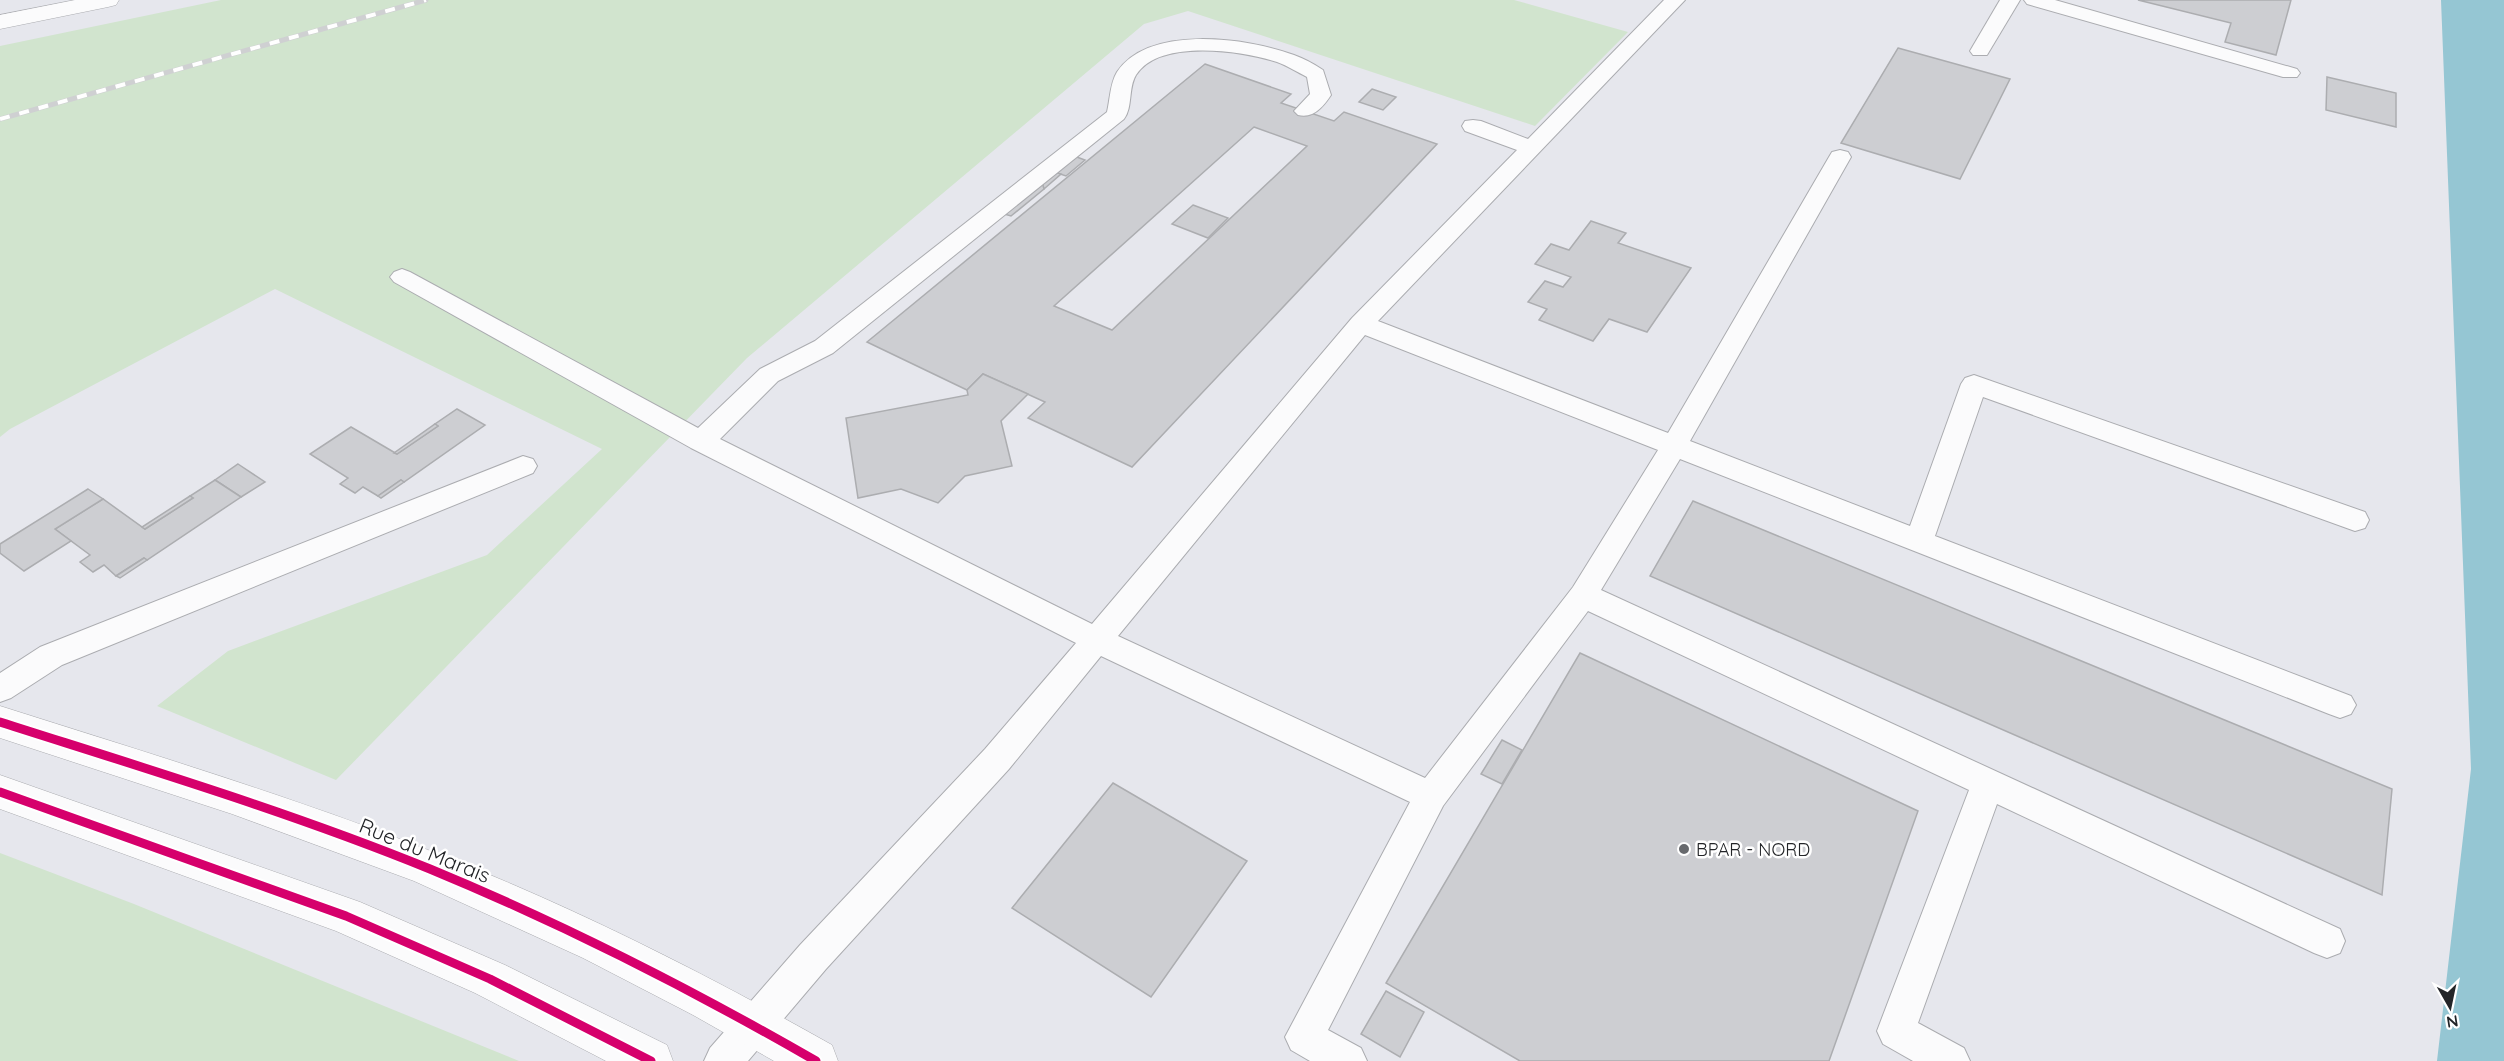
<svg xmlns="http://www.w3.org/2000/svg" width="2504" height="1061" font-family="Quicksand,sans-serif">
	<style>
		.green { fill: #d1e4ce }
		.water { fill: #95c6d3 }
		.building { fill: #cdced2; stroke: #acadb0; stroke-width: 1.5; fill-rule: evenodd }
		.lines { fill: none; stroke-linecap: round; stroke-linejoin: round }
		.lane-casing { stroke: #abacb0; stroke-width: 2 }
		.secondary-casing { stroke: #abacb0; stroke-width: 1 }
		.highway-casing { stroke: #abacb0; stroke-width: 1 }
		.lane { fill: #fbfbfc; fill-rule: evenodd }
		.secondary { fill: #fbfbfc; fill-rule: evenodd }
		.highway { fill: #fbfbfc; fill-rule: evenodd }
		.rail-casing { stroke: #cfd0d2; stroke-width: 5 }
		.rail { stroke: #fff; stroke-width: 4; stroke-dasharray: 10; stroke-linecap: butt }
		.cycleway-casing { stroke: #fff; stroke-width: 13 }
		.cycleway { stroke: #d6006c; stroke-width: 9 }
		.poi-dot { fill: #67696d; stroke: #fff; stroke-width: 2 }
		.labels { text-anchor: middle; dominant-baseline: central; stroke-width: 5; stroke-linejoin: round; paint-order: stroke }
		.poi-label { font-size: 18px; fill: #232528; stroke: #fff; text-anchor: start }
		.near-street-label { font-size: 21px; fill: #232528; stroke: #fff }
	</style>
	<rect width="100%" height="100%" fill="#e6e7ed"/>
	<g class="green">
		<polygon points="221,0 1514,0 1628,32 1535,126 1188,11 1144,24 747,358 336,780 157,706 228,651 487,555 602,449 275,289 10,429 0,437 0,46"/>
		<polygon points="0,853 134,904 519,1061 0,1061"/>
	</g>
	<polygon class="water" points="2441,0 2504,0 2504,1061 2437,1061 2471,769"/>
	<g class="building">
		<polygon points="2138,0 2291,0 2276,55 2225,42 2231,23"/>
		<polygon points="1898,48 2010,79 1960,179 1841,143"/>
		<path d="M1205 64 1291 94 1281 103 1334 121 1344 112 1437 144 1132 467 1028 418 1045 402 983 374 967 390 867 342ZM1254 127 1307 146 1112 330 1054 306Z"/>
		<polygon points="2327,77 2396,93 2396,127 2326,110"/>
		<polygon points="1372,89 1396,97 1383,110 1359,102"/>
		<polygon points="1074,156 1085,160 1066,176 1054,172"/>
		<polygon points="1054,172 1061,174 1044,189 1042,182"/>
		<polygon points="1042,182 1044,189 1011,216 1004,214"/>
		<polygon points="1193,205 1228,218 1208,238 1172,224"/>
		<polygon points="1591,221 1626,233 1618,243 1691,268 1647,332 1609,319 1593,341 1539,320 1547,309 1528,302 1545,281 1563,287 1571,277 1535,264 1551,244 1569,250"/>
		<polygon points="983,374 1028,394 1001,421 1012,466 965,476 938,503 901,489 858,498 846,418 968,395 967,390"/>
		<polygon points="457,409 485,425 404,482 401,480 378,496 363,487 355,493 340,484 348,478 310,454 351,427 397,454 438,426 435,424"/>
		<polygon points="435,424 438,426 397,454 394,453"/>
		<polygon points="238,464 265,482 241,497 215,480"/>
		<polygon points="215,480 241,497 147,560 144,558 116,576 104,565 93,572 80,562 90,555 55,529 103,499 145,529 193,498 190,496"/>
		<polygon points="401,480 404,482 381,498 378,496"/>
		<polygon points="88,489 103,499 55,529 71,541 24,571 0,553 0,544"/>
		<polygon points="190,496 193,498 145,529 142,527"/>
		<polygon points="1693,501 2392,789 2382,895 1650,576"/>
		<polygon points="144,558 147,560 120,578 116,576"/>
		<polygon points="1580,653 1918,811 1829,1061 1520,1061 1386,983"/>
		<polygon points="1502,740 1522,750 1502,784 1481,774"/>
		<polygon points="1113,783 1247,861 1151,997 1012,908"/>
		<polygon points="1386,991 1424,1012 1400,1057 1361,1034"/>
	</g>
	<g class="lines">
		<defs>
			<g id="lane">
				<path d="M1664 0H1685L1378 321 1668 433 1829 157 1832 152 1840 150 1848 152 1851 157 1690 441 1910 526 1961 384 1965 378 1974 375 2365 512 2369 520 2365 528 2355 531 1983 397 1935 536 2351 696 2356 705 2351 714 2340 718 2329 714 1680 459 1601 590 2340 929 2345 941 2340 953 2327 958 2314 953 1997 804 1918 1023 1964 1048 1970 1061H1913L1883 1044 1877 1031 1969 790 1588 611 1443 806 1328 1030 1361 1048 1367 1061H1310L1291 1050 1285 1037 1410 802 1101 656 1009 769 826 969 748 1061H704L710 1048 800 945 985 749 1076 643 691 448 394 282 390 277 394 272 402 269 410 272 698 428 760 369 815 341 1107 112C1110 100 1110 83 1117 72 1149 24 1248 38 1294 55 1305 59 1314 64 1323 70L1331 95C1323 107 1313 119 1298 115L1294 111 1310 94 1307 77C1297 72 1288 66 1277 62 1243 51 1160 38 1136 75 1128 88 1133 107 1124 119L833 353 778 381 720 439 1092 624 1352 318 1517 150 1465 131 1462 126 1465 121 1473 120 1481 121 1528 139ZM1365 335 1658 450 1573 587 1425 778 1118 636Z"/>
				<polygon points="2000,0 2020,0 1987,55 1973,55 1970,51"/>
				<polygon points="2024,0 2055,0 2297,69 2300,73 2297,77 2283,77 2027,4"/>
				<polygon points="523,456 533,459 537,466 533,473 62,665 11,698 0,702 0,673 40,647"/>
			</g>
			<g id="secondary">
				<path d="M0 706C148 753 297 798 441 855 576 908 706 974 832 1045L838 1061H774L693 1015 583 958 414 881 232 814 0 738Z"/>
				<polygon points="0,775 360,902 505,965 667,1045 673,1061 606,1061 475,993 336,931 0,809"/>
			</g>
			<polygon id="highway" points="75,0 119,0 116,5 108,7 0,29 0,15"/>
		</defs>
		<use href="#lane" class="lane-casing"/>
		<use href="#secondary" class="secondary-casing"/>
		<use href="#highway" class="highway-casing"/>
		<use href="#lane" class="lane"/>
		<use href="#secondary" class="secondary"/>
		<use href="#highway" class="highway"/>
		<defs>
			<polyline id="rail" points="0,119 426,0"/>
		</defs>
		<use href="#rail" class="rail-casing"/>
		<use href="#rail" class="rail"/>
		<defs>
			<g id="cycleway">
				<path d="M0 722C144 768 290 812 430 869 563 924 691 989 816 1061"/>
				<polyline points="0,792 346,916 490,979 651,1061"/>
			</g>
		</defs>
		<use href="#cycleway" class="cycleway-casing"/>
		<use href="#cycleway" class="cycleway"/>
	</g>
	<circle class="poi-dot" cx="1684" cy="849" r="6"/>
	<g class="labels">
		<g class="poi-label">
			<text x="1696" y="849">BPAR - NORD</text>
		</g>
		<g class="near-street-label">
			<text transform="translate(425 850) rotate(22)">Rue du Marais</text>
		</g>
	</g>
	<g transform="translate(2450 1007) rotate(171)" stroke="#ffffff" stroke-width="4.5" paint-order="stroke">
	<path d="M0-4.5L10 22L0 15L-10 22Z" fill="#232528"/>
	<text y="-9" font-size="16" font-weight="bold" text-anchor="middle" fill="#232528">N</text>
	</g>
</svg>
